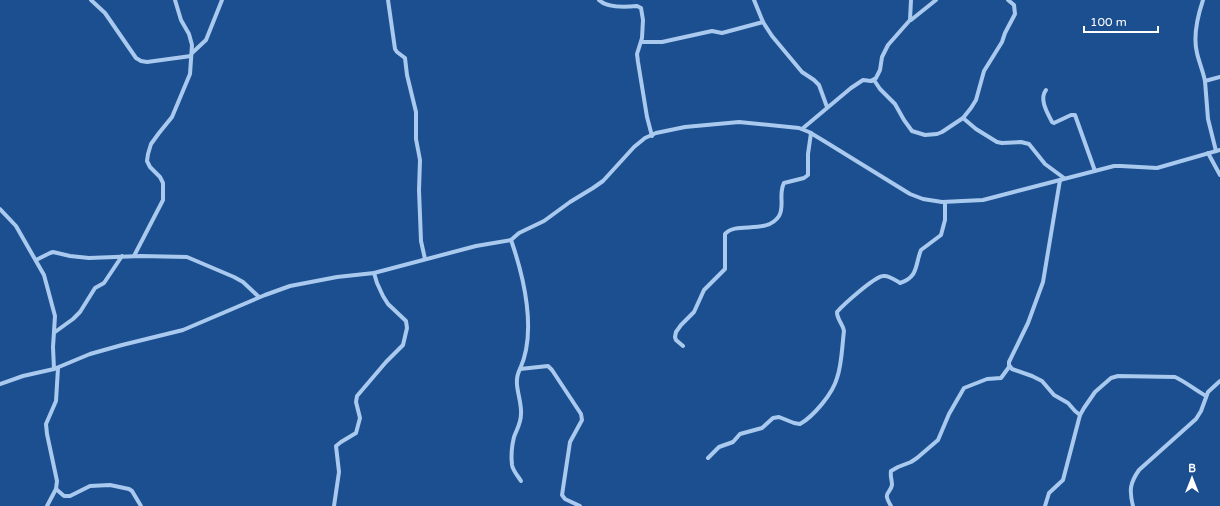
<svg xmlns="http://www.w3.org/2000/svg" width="1220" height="506" font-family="'Varela Round',sans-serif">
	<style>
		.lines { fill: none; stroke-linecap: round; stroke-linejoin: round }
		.minor { stroke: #a9c9ee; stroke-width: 4 }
	</style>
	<rect width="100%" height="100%" fill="#1b4f8f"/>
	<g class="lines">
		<g class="minor">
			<polyline points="91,0 105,13 136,58 141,61 147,62 191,56"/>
			<polyline points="388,0 395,49 397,52 405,58 407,75 416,112 416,139 420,160 419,190 421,241 425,259"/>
			<path d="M599 0C607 8 627 7 637 6L641 8 643 20 642 38 637 54 638 62 647 117 652 136"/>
			<polyline points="754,0 763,22 772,36 802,72 814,80 819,85 827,107"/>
			<path d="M1203 0C1198 15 1193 37 1197 53 1199 62 1203 71 1205 81"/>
			<polyline points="911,20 936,0"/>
			<polyline points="642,42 662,42 712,31 722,33 763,22"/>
			<polyline points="192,53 206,40 222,0"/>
			<polyline points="871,81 874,80 880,89 895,104 904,120 912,131 925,135 937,134 942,132 963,118 971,108 976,100 984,71 1002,42 1005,33 1015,14 1014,5 1008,0"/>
			<path d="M1046 90C1039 99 1047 112 1052 122L1054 123 1071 115H1075L1095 171"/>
			<polyline points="963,118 976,129 997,142 1002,143 1021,142 1029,144 1045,164 1064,178"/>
			<polyline points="802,129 851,88 863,80 871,81 876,78 880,70 882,57 888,45 910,20 911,0"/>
			<polyline points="1216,151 1208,119 1205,81 1220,77"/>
			<polyline points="1208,153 1220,175"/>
			<polyline points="1060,180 1043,282 1028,323 1009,362 1009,365 1012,369 1032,376 1042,381 1054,395 1068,403 1075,411 1080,415"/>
			<polyline points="0,209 16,226 44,275 55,316 53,347 54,369"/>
			<path d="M511 240C524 277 537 332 520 369L548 366 552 370 581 414 582 420 570 442 562 495 565 499 580 506"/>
			<polyline points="134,256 163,200 163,183 160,177 150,167 147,161 148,154 151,144 159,133 172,117 190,74 192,45 189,34 181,20 175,0"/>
			<polyline points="36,260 50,253 53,252 70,256 89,258 141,256 187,257 234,277 243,282 259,297"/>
			<polyline points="55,332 73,319 80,312 95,288 104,283 122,256"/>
			<path d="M683 346 676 340 675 337 676 332 681 325 694 312 704 290 725 269V234C736 221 767 235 779 216 785 206 778 194 784 183L804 178 808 175V154L811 133"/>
			<path d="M520 369C512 384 522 398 521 414 521 423 517 429 514 437 512 445 511 457 512 465 513 471 518 476 521 481"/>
			<polyline points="0,384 23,376 54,369 90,354 122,345 183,330 265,295 290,286 337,277 374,273 476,246 511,240 519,233 544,221 570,202 593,188 603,181 634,147 645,138 656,133 685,127 739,122 799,128 809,132 824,141 910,194 923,199 942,202 983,200 1114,166 1121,166 1157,168 1220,150"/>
			<path d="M708 458 719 447 733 442 740 434 762 428 773 418 779 417 794 423 800 424C814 416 833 393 837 378 842 364 842 346 844 331 843 324 837 320 837 312 843 305 874 277 883 276 889 275 895 280 900 283 919 277 915 264 921 250L941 235 945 220V202"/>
			<polyline points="56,489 64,496 70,496 90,486 110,485 129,489 132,491 141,506"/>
			<polyline points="47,506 56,489 57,481 47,434 46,424 56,401 58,368"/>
			<polyline points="334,506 339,472 336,446 341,442 356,433 360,418 356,402 357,396 386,362 403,345 407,328 406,321 388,304 383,296 377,283 374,273"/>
			<path d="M891 506C882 491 890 495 892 485 892 480 890 476 891 471L898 467 911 462 917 458 938 440 949 414 964 388 987 379 1001 378 1009 367"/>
			<path d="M1045 506 1049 493 1063 480 1080 415 1084 408 1095 392 1111 378 1118 376 1175 377C1186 382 1195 390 1206 396"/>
			<path d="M1133 506C1129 490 1130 483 1139 470L1196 419 1201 411 1208 392 1220 381"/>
		</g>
	</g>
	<g transform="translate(1192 478)" stroke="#1b4f8f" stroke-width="3" paint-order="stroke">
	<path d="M0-3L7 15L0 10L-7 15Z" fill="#ffffff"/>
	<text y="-6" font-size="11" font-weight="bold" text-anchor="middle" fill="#ffffff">B</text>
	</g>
	<path d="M1084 26v6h74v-6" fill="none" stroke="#ffffff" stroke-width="2"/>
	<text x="1090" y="26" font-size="12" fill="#ffffff" stroke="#1b4f8f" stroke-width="3" paint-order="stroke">100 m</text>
</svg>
